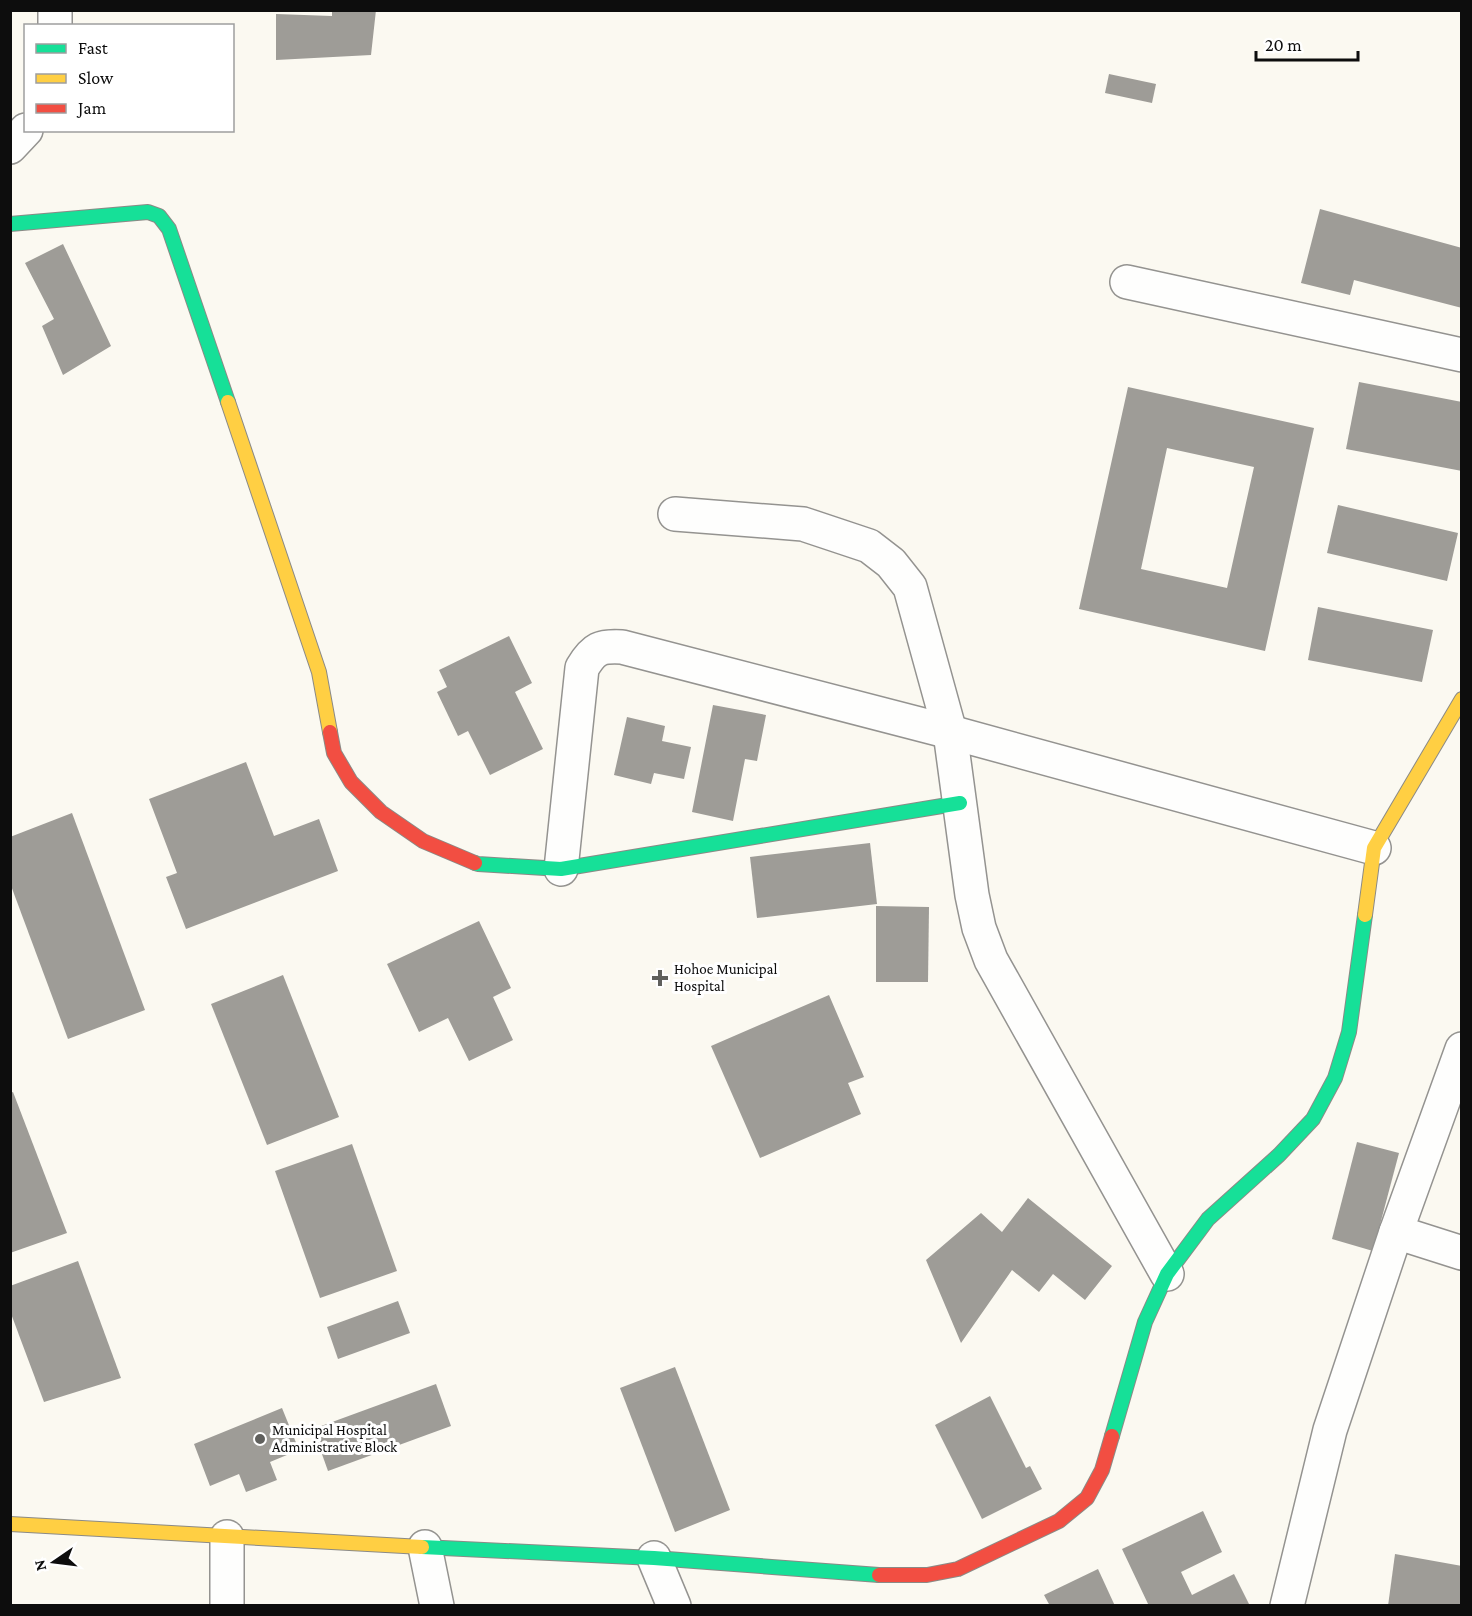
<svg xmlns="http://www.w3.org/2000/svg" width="1472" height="1616" font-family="'Crimson Pro',serif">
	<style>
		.building { fill: #9e9c97; fill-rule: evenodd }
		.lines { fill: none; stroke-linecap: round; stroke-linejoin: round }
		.street-casing { stroke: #949390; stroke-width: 36 }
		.fast-casing { stroke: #8b8a86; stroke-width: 16 }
		.slow-casing { stroke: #8b8a86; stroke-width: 16 }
		.jam-casing { stroke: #8b8a86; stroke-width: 16 }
		.street { stroke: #fefefd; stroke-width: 33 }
		.fast { stroke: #16e098; stroke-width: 14 }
		.slow { stroke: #ffcf43; stroke-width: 14 }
		.jam { stroke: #f24e42; stroke-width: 14 }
		.poi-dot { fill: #60605d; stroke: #fff; stroke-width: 2 }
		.labels { text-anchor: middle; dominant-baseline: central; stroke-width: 6; stroke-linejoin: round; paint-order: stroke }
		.poi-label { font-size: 15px; fill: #0d0d0d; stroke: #fff; text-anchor: start }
	</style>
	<rect width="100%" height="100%" fill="#fbf9f1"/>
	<g class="building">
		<polygon points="332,10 376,10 371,55 276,60 276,14 332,16"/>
		<polygon points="1109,74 1156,84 1152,103 1105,93"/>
		<polygon points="1320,209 1462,248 1462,308 1354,280 1350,295 1301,283"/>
		<polygon points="63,244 111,346 63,375 42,326 54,319 25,263"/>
		<polygon points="1359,382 1462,402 1462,471 1346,449"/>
		<path d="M1128 387 1314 428 1265 651 1079 609ZM1167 448 1254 467 1227 588 1141 569Z"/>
		<polygon points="1338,505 1458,533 1447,581 1327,553"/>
		<polygon points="1318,607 1433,630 1422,682 1308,660"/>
		<polygon points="509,636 532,683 515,692 543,749 490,775 468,731 458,736 437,692 447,687 439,670"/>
		<polygon points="713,705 766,715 757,761 745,759 733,821 692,812"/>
		<polygon points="627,717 665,726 662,741 691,747 684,779 654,773 651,784 614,775"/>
		<polygon points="246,762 274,836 319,819 338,871 186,929 166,877 177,873 149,799"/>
		<polygon points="72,813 145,1010 68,1039 10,883 10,837"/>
		<polygon points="870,843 877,904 757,918 750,857"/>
		<polygon points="876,906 929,907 928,982 876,982"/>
		<polygon points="479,921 511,988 493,997 513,1040 469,1061 448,1018 419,1032 387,964"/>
		<polygon points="283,975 339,1117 267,1145 211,1004"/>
		<polygon points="829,995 864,1077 848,1083 861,1114 760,1158 711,1046"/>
		<polygon points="13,1092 67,1233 10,1253 10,1093"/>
		<polygon points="1357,1142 1399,1153 1373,1251 1332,1239"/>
		<polygon points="352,1144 397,1271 320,1298 275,1171"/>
		<polygon points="1028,1198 1112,1266 1085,1300 1053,1274 1039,1292 1012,1270 961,1343 926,1260 981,1213 1002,1232"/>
		<polygon points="78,1261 121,1378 44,1402 10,1311 10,1286"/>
		<polygon points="398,1301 410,1333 338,1359 327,1327"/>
		<polygon points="675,1367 730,1510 675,1532 620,1388"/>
		<polygon points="436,1384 451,1426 328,1471 313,1429"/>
		<polygon points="990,1396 1026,1468 1030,1466 1042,1489 982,1519 935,1425"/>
		<polygon points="282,1408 299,1450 270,1462 277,1480 246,1492 239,1474 210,1486 194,1444"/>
		<polygon points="1203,1511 1222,1552 1181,1572 1192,1595 1234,1574 1249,1604 1246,1606 1149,1606 1122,1549"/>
		<polygon points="1395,1554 1462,1566 1462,1606 1388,1606"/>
		<polygon points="1098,1569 1115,1606 1050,1606 1044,1595"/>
	</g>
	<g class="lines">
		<defs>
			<g id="street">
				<polyline points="55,10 55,26"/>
				<polyline points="10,147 26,130"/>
				<polyline points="1127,282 1462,355"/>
				<polyline points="675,514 803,524 869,546 891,563 910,587 950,732 972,895 979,928 991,960 1167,1274"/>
				<path d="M561 869 582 668C594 648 600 646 622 647L950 732 1374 848"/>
				<polyline points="1396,1232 1462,1253"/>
				<polyline points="425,1547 437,1606"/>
				<polyline points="654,1558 674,1606"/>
				<polyline points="227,1606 227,1537"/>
				<polyline points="1287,1606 1330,1430 1396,1232 1462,1049"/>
			</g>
			<g id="fast">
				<polyline points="10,224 148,212 159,216 169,229 228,402"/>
				<polyline points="475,863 478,864 561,869 960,803"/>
				<polyline points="1112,1436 1145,1322 1167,1274 1208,1219 1279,1155 1313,1119 1335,1078 1349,1032 1365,915"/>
				<polyline points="422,1547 654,1558 879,1575"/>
			</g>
			<g id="slow">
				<polyline points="228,402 319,672 330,732"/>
				<polyline points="1365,915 1374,848 1462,699"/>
				<polyline points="10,1524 422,1547"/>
			</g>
			<g id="jam">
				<polyline points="330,732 334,753 351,782 381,812 423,841 475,863"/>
				<polyline points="879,1575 927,1575 958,1569 1059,1521 1087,1498 1102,1470 1112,1436"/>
			</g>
		</defs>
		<use href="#street" class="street-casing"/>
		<use href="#fast" class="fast-casing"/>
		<use href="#slow" class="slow-casing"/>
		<use href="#jam" class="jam-casing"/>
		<use href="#street" class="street"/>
		<use href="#fast" class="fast"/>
		<use href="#slow" class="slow"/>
		<use href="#jam" class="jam"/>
	</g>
	<g class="poi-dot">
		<path d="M657 969h6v6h6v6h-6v6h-6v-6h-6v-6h6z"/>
		<circle cx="260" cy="1439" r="6"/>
	</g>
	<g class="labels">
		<g class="poi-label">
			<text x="674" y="969">Hohoe Municipal<tspan x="674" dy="17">Hospital</tspan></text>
			<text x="272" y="1430">Municipal Hospital<tspan x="272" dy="17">Administrative Block</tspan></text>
		</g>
	</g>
	<rect width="1472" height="1616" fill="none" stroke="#0d0d0d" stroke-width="24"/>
	<rect x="24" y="24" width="210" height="108" fill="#ffffff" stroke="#9e9e9e" stroke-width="1.5"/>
	<rect x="36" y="44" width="30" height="9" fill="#16e098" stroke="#9e9e9e" stroke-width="1.5"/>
	<text x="78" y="54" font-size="18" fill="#0d0d0d">Fast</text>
	<rect x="36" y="74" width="30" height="9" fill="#ffcf43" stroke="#9e9e9e" stroke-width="1.5"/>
	<text x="78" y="84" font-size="18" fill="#0d0d0d">Slow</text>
	<rect x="36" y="104" width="30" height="9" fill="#f24e42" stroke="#9e9e9e" stroke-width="1.5"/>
	<text x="78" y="114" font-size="18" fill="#0d0d0d">Jam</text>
	<g transform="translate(54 1562) rotate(256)" stroke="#ffffff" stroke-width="4.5" paint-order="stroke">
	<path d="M0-4.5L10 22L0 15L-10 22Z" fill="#0d0d0d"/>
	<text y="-9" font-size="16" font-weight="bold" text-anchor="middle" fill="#0d0d0d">N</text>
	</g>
	<path d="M1256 51v9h102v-9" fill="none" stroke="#0d0d0d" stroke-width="3"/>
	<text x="1265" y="51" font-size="18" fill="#0d0d0d" stroke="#ffffff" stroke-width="4.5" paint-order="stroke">20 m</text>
</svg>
